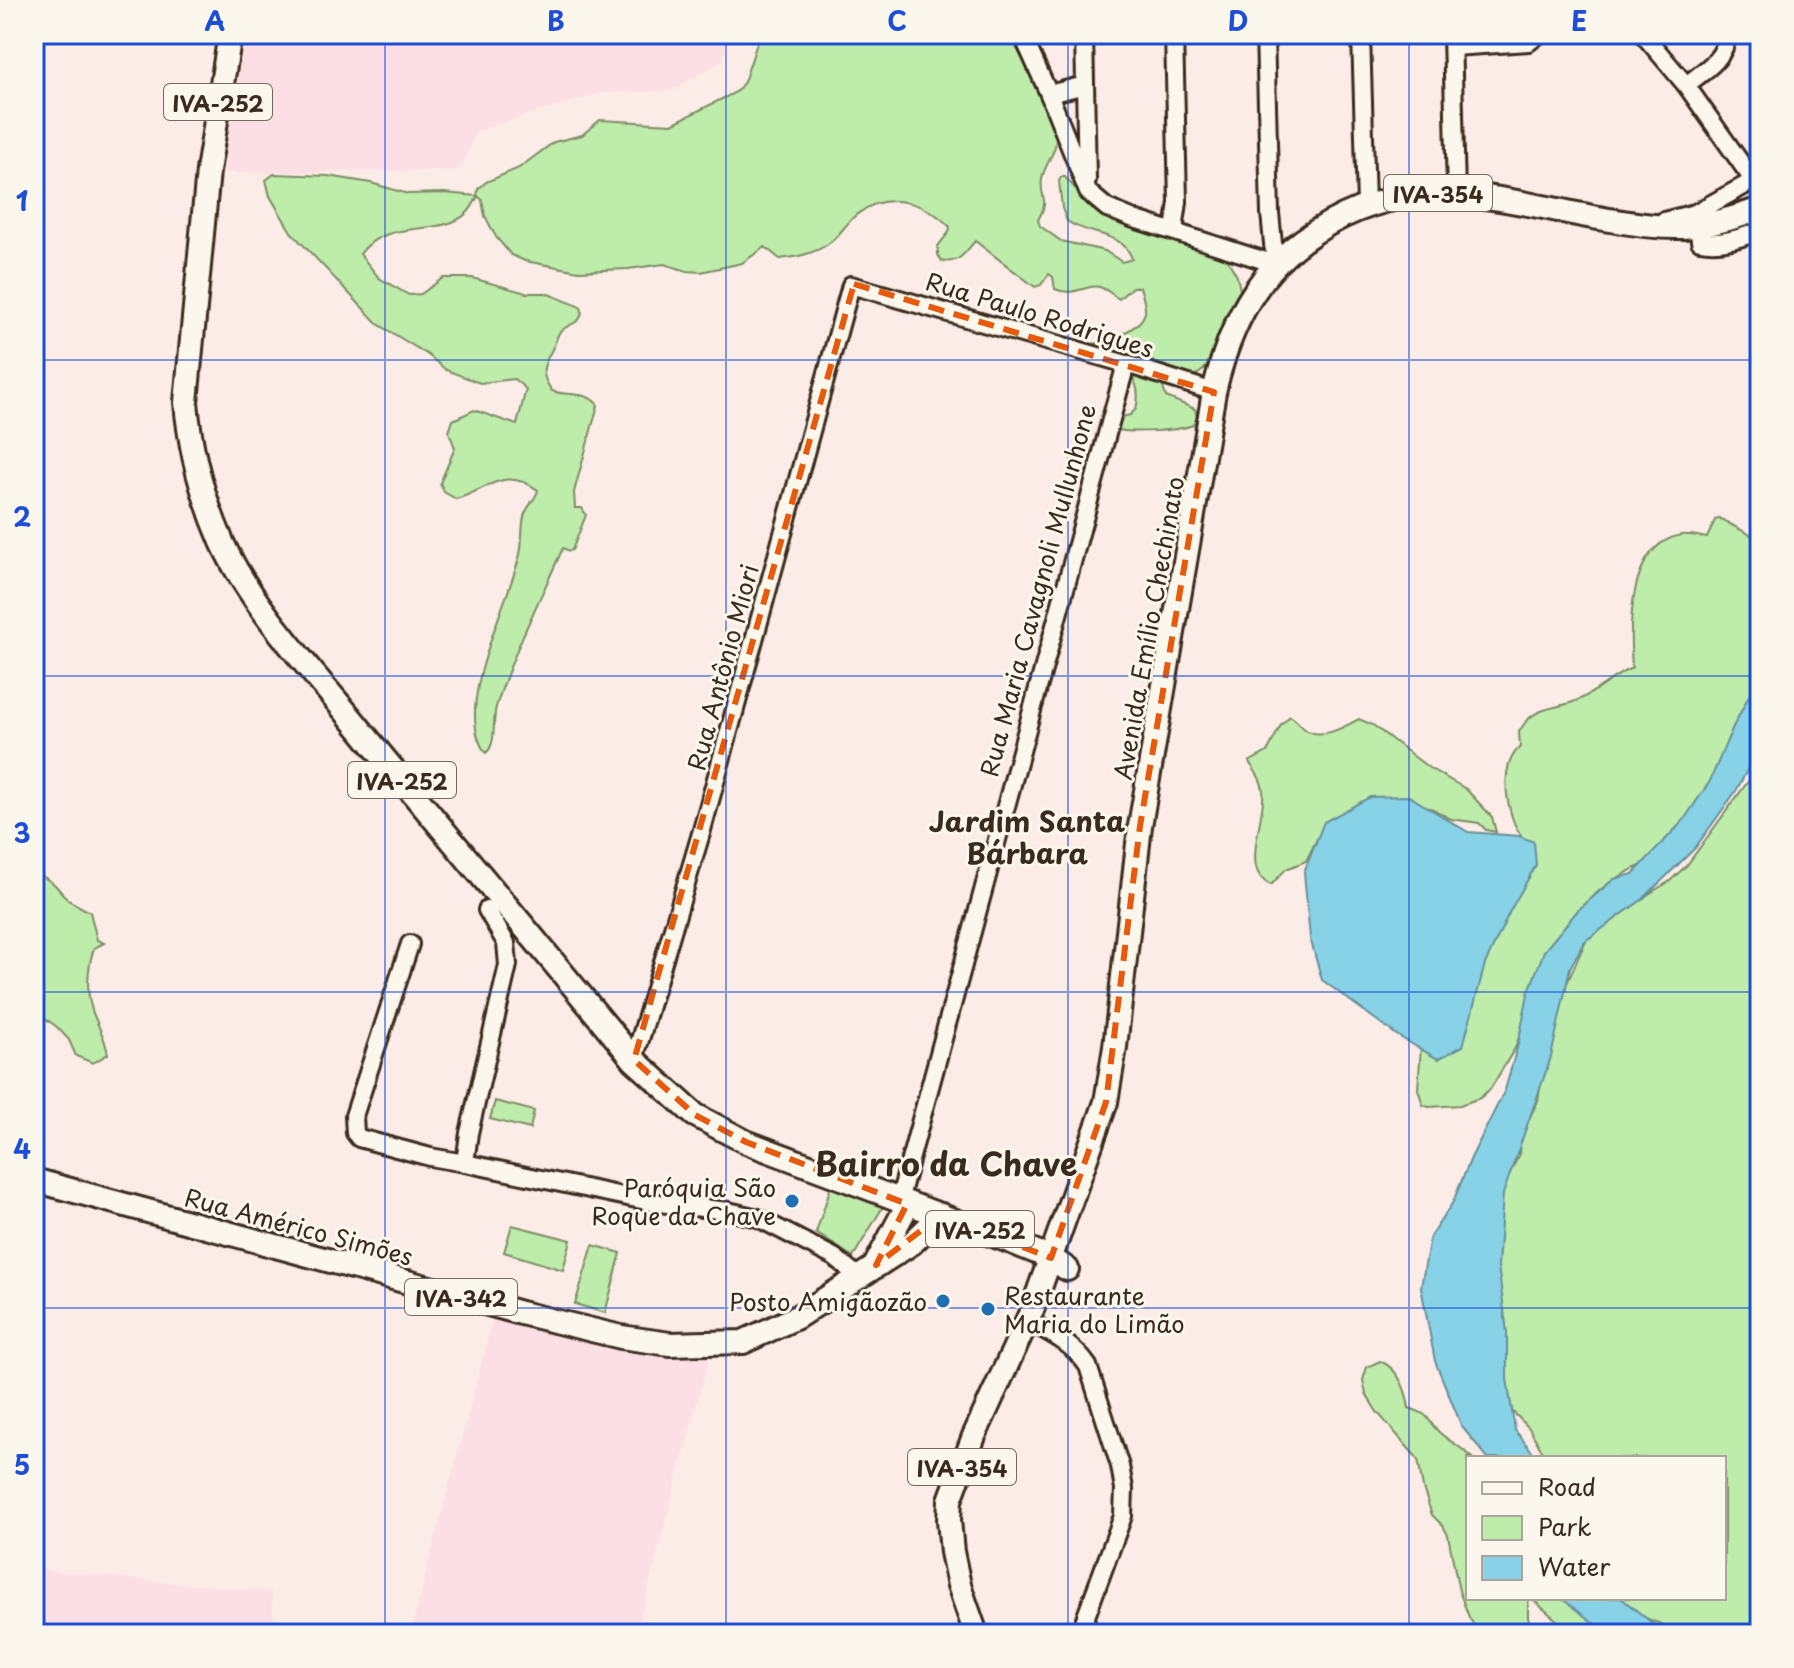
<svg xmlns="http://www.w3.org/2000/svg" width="1794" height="1668" font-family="'Playpen Sans',sans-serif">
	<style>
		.built { fill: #fbdfe4 }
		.green { fill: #beecab; stroke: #7c8b64; stroke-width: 2 }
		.water { fill: #87d2e7; stroke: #698f97; stroke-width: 2 }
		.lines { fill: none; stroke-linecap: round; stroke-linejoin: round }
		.minor-casing { stroke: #3b2a1e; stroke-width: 22 }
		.major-casing { stroke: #3b2a1e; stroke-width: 28 }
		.minor { stroke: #fbf7ec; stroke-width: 16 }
		.major { stroke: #fbf7ec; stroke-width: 22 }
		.marked { fill: none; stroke: #e8590c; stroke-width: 6; stroke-dasharray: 16 10; stroke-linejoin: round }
		.grid { fill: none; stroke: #1d4ed8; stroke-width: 2; stroke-opacity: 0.55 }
		.poi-dot { fill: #1f6fb2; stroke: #fbf7ec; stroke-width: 3 }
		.labels { text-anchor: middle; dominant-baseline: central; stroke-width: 6; stroke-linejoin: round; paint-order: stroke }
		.shield { fill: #fbf7ec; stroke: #75685c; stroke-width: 2 }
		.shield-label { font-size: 22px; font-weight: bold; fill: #3b2a1e }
		.street-label { font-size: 24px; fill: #3b2a1e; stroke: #fbf7ec }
		.poi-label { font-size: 24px; fill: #3b2a1e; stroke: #fbf7ec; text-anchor: end }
		.quarter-label { font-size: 28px; font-weight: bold; fill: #3b2a1e; stroke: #fbf7ec }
		.district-label { font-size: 32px; font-weight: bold; fill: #3b2a1e; stroke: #fbf7ec }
		.neatline { fill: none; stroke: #1d4ed8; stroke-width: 3 }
		.grid-label { font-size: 26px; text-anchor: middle; font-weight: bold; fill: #1d4ed8 }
	</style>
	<rect width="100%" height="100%" fill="#fbece8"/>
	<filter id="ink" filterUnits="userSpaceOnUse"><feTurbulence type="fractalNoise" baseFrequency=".0125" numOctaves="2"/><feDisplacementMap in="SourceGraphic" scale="16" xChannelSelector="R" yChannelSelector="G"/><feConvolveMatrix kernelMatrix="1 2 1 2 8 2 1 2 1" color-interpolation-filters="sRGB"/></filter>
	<g filter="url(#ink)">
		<g class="built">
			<polygon points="242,34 730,34 723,60 672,91 601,93 476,131 461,170 223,173"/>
			<polygon points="493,1319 600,1345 711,1350 636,1634 410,1634"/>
			<polygon points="34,1567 50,1571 271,1592 275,1634 34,1634"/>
		</g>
		<g class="green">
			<path d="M760 34H1013C1016 56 1029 65 1039 83 1045 94 1055 125 1056 137 1057 152 1044 165 1042 179 1039 200 1051 196 1038 220L1040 226 1061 241 1105 251 1122 262 1132 259C1124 231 1087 236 1067 221L1062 208 1059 181 1061 177H1065L1083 197 1205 238 1227 259 1237 276 1242 298C1233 318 1217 363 1198 374 1187 380 1172 373 1161 381L1166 397 1195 409 1197 417 1193 425C1177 431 1131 434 1114 429L1113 419 1130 415 1136 409C1145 375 1119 363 1094 348L1092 344C1106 342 1142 329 1145 312 1146 305 1142 294 1140 287H1132L1119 299C1114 296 1108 290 1102 288 1087 282 1076 298 1055 289L1053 277 1049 274 1041 285 1035 287 975 241C965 253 959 264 942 261L938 255V246L949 232 950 227C927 203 888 190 859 213 847 221 840 236 828 244 815 253 795 258 780 259L765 247 742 263 701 272 687 271 664 264 628 269 579 271 525 261 511 255 496 237 485 216 482 200 478 196C475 201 472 208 468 212 442 239 387 216 360 254L379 278 409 295 421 294 443 278H472L526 293H546L581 307C586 324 567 323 559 333 558 334 555 344 554 345 545 365 537 370 552 391 569 397 586 390 598 405L574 492 575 508H582L586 515 572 550 569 551 563 548C539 601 513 652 496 707 492 722 497 744 486 753 451 709 509 603 520 554 523 542 521 529 524 517 526 507 535 501 538 490 503 465 487 491 456 499L444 492 440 483 455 448 449 432 453 420 474 410 517 425 526 389 514 379 480 383 446 370 428 355 378 324 291 232 270 196 266 180 274 174 328 176 371 183 408 194 444 193 477 196 478 189 486 182 519 168 554 142 582 135 600 120 672 124 736 92 744 82Z"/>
			<path d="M1719 518 1760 540V704L1667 856 1633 869 1606 885 1583 905 1567 924 1548 959 1515 1048 1491 1088 1480 1098 1460 1105 1429 1107 1423 1105 1418 1089 1421 1046 1532 853C1526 843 1517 831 1513 820 1505 797 1501 764 1520 747L1519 732C1534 704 1553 711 1578 700 1597 692 1612 676 1632 668 1629 627 1627 544 1682 535 1690 534 1700 537 1707 538L1715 520Z"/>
			<path d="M1290 716C1297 720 1300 726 1306 730 1323 740 1344 727 1359 719L1373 725 1429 768 1466 789 1492 817 1496 832 1486 830 1479 823 1451 819 1433 809 1411 803 1328 825 1318 837 1306 861 1286 869 1271 885C1238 871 1267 817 1263 790 1262 780 1255 771 1249 762L1267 752 1281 725Z"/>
			<polygon points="1760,757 1760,1634 1686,1634 1635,1614 1612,1598 1724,1598 1724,1458 1546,1458 1529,1428 1512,1411 1485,1268 1503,1184 1519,1156 1520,1136 1538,1101 1543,1070 1563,992 1586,940 1601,923 1670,881 1687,865 1749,780"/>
			<path d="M34 870 55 885 68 900 90 912 97 940 104 943 94 948C87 969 85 996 95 1018 101 1032 105 1038 108 1054L93 1063 76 1056 69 1040 57 1027 38 1013 34 1000Z"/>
			<polygon points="495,1101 534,1111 530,1129 490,1119"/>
			<polygon points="833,1180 884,1205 853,1257 816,1233"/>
			<polygon points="512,1225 571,1240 563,1270 504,1252"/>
			<polygon points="593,1245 621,1253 605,1313 575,1304"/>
			<path d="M1380 1361C1399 1369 1406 1389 1409 1408 1434 1416 1425 1420 1440 1433 1450 1442 1463 1448 1473 1458H1468V1598H1580L1625 1634H1573L1532 1599 1528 1601V1618L1534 1634H1479L1469 1617 1459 1591 1448 1535 1443 1526 1432 1515 1423 1488 1418 1459 1377 1412 1366 1394 1363 1380 1367 1367Z"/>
		</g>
		<g class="water">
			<polygon points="1760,674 1760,746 1736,791 1695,848 1643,899 1584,942 1570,968 1551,1057 1503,1194 1498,1266 1507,1332 1507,1379 1515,1430 1537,1458 1488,1458 1462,1427 1435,1361 1421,1287 1430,1237 1453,1202 1471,1158 1505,1090 1518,1044 1528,994 1544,951 1578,910 1614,879 1633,874 1683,821 1710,781 1732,729"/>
			<polygon points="1409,796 1468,832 1519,836 1534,842 1536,865 1510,911 1485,964 1463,1046 1438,1059 1398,1036 1322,980 1310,938 1304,872 1324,822 1370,797"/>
			<polygon points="1561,1598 1621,1598 1666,1634 1608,1634"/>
		</g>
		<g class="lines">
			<defs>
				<g id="minor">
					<polyline points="1022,34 1049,94 1088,192 1107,208 1134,219 1275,264 1270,213 1265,34"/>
					<polyline points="1084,34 1087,180"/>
					<polyline points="1174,34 1178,202 1174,231"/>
					<polyline points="1361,34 1366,205"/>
					<polyline points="1452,34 1456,193"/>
					<polyline points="1643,34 1686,85 1753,180"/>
					<polyline points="1453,47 1529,42 1539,34"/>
					<path d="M1686 85C1704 71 1726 59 1727 34"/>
					<polyline points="1049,94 1085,85"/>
					<polyline points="1664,221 1695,213 1760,177"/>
					<path d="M1698 225 1700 241C1722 245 1740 238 1760 231"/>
					<polyline points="487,910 506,943 508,965 469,1133 465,1163 651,1202 728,1211 758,1218 834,1257 859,1277"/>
					<polyline points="410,944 354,1116 355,1133 359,1138 430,1157 465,1163"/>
					<polyline points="634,1060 702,830 851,285 1126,364 1214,392"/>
					<polyline points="899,1201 1126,364"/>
					<path d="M1028 1321C1051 1333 1073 1344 1088 1366L1120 1466 1124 1489 1123 1516 1085 1619 1089 1634"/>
				</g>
				<g id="major">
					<path d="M230 34 208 171 186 402C190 450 203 498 222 542 249 603 312 671 355 723 447 836 542 947 634 1060L695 1115 746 1142 1014 1243 1051 1258 1067 1269"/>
					<polyline points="34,1180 521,1313 621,1337 670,1344 743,1342 797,1317 912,1243 941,1215"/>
					<polyline points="876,1264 908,1204"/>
					<path d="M976 1634 959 1585 952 1552 949 1520 950 1500 974 1436 1032 1310 1106 1102 1115 1047 1140 826 1214 392C1229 327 1257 269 1315 232 1414 168 1498 200 1604 219 1630 223 1657 228 1683 227 1709 226 1735 218 1760 209"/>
				</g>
			</defs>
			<use href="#minor" class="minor-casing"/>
			<use href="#major" class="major-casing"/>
			<use href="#minor" class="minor"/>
			<use href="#major" class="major"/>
		</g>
	</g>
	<path class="marked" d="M854 284 1214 392 1140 826 1106 1102 1051 1258 941 1215 876 1265 907 1204 746 1142 695 1115 634 1060Z"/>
	<path class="grid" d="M385 34V1634M726 34V1634M1068 34V1634M1409 34V1634M34 360H1760M34 676H1760M34 992H1760M34 1308H1760"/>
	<g class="poi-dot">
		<circle cx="792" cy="1201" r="8"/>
		<circle cx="943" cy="1301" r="8"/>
		<circle cx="988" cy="1309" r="8"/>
	</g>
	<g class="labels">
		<g class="shield">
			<rect x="164" y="84" width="108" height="36" rx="6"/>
			<rect x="1384" y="175" width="108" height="36" rx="6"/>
			<rect x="348" y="762" width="108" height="36" rx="6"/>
			<rect x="926" y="1211" width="108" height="36" rx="6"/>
			<rect x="405" y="1279" width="112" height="36" rx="6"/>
			<rect x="908" y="1449" width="108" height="36" rx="6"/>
		</g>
		<g class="shield-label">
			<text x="218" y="102">IVA-252</text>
			<text x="1438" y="193">IVA-354</text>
			<text x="402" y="780">IVA-252</text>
			<text x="980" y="1229">IVA-252</text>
			<text x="461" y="1297">IVA-342</text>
			<text x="962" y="1467">IVA-354</text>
		</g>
		<g class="street-label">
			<text transform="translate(1040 314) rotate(17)">Rua Paulo Rodrigues</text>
			<text transform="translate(1037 590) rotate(-75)">Rua Maria Cavagnoli Mullunhone</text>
			<text transform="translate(1148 628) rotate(-80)">Avenida Emílio Chechinato</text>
			<text transform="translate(722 667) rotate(-75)">Rua Antônio Miori</text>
			<text transform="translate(299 1226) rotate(15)">Rua Américo Simões</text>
		</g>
		<g class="poi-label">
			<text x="776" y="1187">Paróquia São<tspan x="776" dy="28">Roque da Chave</tspan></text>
			<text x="1004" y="1295" text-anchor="start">Restaurante<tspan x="1004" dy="28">Maria do Limão</tspan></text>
			<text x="927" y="1301">Posto Amigãozão</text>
		</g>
		<g class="quarter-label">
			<text x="1027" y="820">Jardim Santa<tspan x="1027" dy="32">Bárbara</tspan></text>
		</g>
		<g class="district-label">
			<text x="946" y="1163">Bairro da Chave</text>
		</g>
	</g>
	<rect width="1794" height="1668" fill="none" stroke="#fbf7ec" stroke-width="88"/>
	<rect x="1466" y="1456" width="260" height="144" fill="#fbf7ec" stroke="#aea59a" stroke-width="2"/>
	<rect x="1482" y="1482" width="40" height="12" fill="#fbf7ec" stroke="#aea59a" stroke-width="2"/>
	<text x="1538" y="1496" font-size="24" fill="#3b2a1e">Road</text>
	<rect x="1482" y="1516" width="40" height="24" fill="#beecab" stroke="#aea59a" stroke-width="2"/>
	<text x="1538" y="1536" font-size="24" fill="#3b2a1e">Park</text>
	<rect x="1482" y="1556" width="40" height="24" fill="#87d2e7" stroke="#aea59a" stroke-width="2"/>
	<text x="1538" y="1576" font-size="24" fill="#3b2a1e">Water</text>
	<rect x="44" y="44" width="1706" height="1580" class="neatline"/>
	<g class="grid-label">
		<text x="215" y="31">A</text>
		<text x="556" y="31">B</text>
		<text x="897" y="31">C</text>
		<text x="1238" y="31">D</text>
		<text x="1579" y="31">E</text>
		<text x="22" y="211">1</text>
		<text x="22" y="527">2</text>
		<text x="22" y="843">3</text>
		<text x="22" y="1159">4</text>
		<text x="22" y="1475">5</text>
	</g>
</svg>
